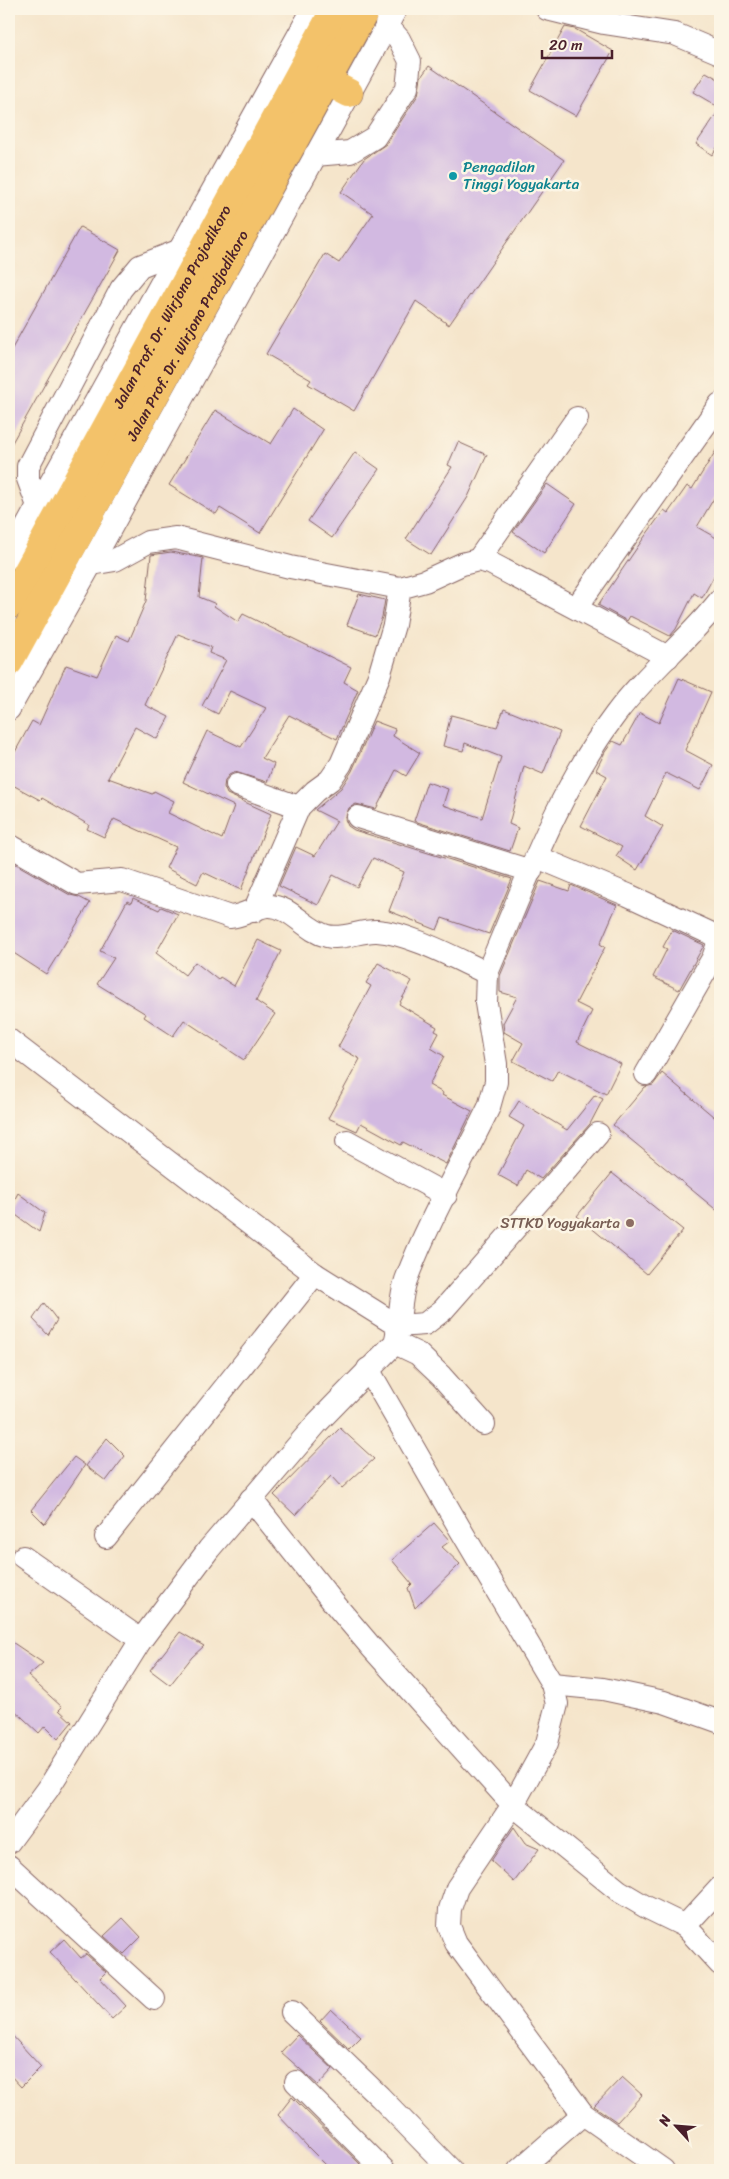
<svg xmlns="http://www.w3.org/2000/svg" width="729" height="2179" font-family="Sriracha,sans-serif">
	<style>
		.building { fill: #d2b9e1; fill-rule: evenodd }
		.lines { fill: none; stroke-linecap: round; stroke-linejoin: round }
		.minor-casing { stroke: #866463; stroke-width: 24 }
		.highway-casing { stroke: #866463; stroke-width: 29 }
		.minor { stroke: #fff; stroke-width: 22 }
		.highway { stroke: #f3c26a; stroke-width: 28 }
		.culture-dot { fill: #0f9aa8; stroke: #fcf5e5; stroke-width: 2 }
		.education-dot { fill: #8d6e63; stroke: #fcf5e5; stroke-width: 2 }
		.labels { text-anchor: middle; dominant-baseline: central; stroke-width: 5; stroke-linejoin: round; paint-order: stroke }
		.culture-label { font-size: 15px; fill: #0d838f; stroke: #fcf5e5; text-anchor: start }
		.street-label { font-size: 15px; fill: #4a1f2b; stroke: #fcf5e5 }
		.education-label { font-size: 15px; fill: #785e54; stroke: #fcf5e5; text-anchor: end }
	</style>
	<rect width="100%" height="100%" fill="#fcf5e5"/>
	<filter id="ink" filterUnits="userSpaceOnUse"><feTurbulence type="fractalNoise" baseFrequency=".02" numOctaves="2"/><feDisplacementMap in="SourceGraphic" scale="10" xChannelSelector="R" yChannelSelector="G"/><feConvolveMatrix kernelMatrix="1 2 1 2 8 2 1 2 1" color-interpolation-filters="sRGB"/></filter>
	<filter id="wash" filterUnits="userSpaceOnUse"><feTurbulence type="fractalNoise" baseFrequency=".0096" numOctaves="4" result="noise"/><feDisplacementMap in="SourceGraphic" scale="20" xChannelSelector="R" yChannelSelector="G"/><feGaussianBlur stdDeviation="1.12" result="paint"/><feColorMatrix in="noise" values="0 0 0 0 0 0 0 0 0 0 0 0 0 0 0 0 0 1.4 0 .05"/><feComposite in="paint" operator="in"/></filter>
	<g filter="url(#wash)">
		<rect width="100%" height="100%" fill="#f5e5cb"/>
		<g id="blocks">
			<g class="building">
				<polygon points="565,27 575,29 613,51 576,116 530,90"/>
				<polygon points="429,66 564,160 449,325 416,301 354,411 308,384 311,380 266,354 325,254 339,263 373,214 341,192 364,159 386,144 418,95 421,77"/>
				<polygon points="706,72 720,80 720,108 693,92"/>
				<polygon points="720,109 720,143 712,155 696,144"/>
				<polygon points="80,227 120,250 9,448 9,354"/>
				<polygon points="293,409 323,430 260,533 220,508 216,514 169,485 215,410 271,444"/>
				<polygon points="458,442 487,455 468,497 431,555 406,539 452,467 448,465"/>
				<polygon points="720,444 720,488 697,527 720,540 720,565 702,598 694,593 676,629 670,636 630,616 627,621 598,605 643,539 664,510 668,513 687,486 692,489"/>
				<polygon points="355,452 379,469 332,538 308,521"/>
				<polygon points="547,484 576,504 544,553 513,532"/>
				<path d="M171 552 203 558 199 597 216 604 214 606 238 622 243 614 351 667 344 682 358 690 337 739 289 715 262 758 274 764 267 782 235 772 229 775 225 780 224 787 227 794 271 814 241 890 203 872 197 884 166 868 176 847 114 819 104 837 87 829 89 825 42 798 40 800 9 783V763L32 721 39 725 66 665 97 676 116 635 129 641 146 601 151 555ZM178 634 211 647 209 653 226 660 202 706 218 714 230 691 266 708 241 747 207 731 183 782 234 806 222 839 168 813 174 801 154 791 152 794 108 778 135 727 157 739 169 717 145 705Z"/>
				<polygon points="359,594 385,600 382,617 375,635 347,625"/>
				<polygon points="679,678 711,692 685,750 713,765 700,790 666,773 645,816 663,827 637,870 616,856 622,847 581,826 607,776 596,770 605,752 613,741 622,745 640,713 659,723"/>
				<polygon points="504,709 560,732 543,774 524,766 509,824 518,828 510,851 414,821 427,782 448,789 443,805 482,818 501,757 465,743 463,751 443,746 451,715 497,727"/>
				<polygon points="374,721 395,729 393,736 420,753 406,776 396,770 376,809 356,804 349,808 345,819 348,826 354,830 512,879 489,934 442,918 437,930 389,911 404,872 373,858 357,887 333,875 318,905 279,886 296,847 315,856 337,821 315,810 341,788 352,771"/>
				<polygon points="9,860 70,895 79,897 90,903 46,974 9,950"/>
				<polygon points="540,881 569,891 571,885 617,905 600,944 605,947 576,1003 592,1011 577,1042 621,1064 606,1094 558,1070 552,1081 513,1061 523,1043 504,1032 503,1023 517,997 500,992 500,976"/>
				<polygon points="133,898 159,910 161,907 178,914 156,953 185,975 195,962 218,980 220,977 234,986 258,940 281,951 256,1001 275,1014 244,1060 184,1020 173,1036 144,1017 146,1014 97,984 114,958 100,951 127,901 131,903"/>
				<polygon points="672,930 704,945 679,990 653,977 667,949 663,947"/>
				<polygon points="378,963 412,981 399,1004 437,1027 435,1031 439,1033 431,1048 444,1056 429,1085 443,1093 442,1095 472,1111 446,1164 403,1142 401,1145 361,1123 357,1131 328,1118 360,1059 338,1047 371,986 366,983"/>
				<polygon points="662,1073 720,1122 720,1213 613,1125 645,1087 653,1085"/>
				<polygon points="595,1095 603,1099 590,1124 541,1179 526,1170 518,1186 498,1175 524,1126 509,1117 519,1101 567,1130"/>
				<polygon points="612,1173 683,1230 647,1274 577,1216"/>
				<polygon points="18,1193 45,1213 39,1232 9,1210"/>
				<polygon points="44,1303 57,1320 48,1335 33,1319"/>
				<polygon points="340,1428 374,1459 342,1488 331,1476 295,1515 274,1495"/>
				<polygon points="107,1438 125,1456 106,1481 86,1466"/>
				<polygon points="74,1457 85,1465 45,1524 31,1510"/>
				<polygon points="434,1523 450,1541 442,1547 460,1564 415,1608 408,1588 412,1584 392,1560"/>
				<polygon points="180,1632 204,1646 192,1657 170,1685 150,1670"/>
				<polygon points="9,1640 43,1663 28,1676 62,1707 59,1710 72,1722 58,1739 45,1726 39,1733 9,1705"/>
				<polygon points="514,1827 525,1843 539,1849 514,1882 491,1861"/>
				<polygon points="123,1918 141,1937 124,1954 104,1936"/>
				<polygon points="64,1939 81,1958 86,1954 106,1972 100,1978 126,2006 112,2019 50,1952"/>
				<polygon points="331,2009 361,2037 349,2049 320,2021"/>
				<polygon points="9,2032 41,2067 21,2087 9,2074"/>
				<polygon points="297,2035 333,2069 318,2085 281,2052"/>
				<polygon points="622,2077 642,2095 617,2122 594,2106"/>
				<polygon points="292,2097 366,2170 331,2170 308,2147 278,2115"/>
			</g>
		</g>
	</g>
	<g filter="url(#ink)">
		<use href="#blocks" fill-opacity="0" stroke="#866463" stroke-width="1"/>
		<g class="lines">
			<defs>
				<g id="minor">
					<polyline points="547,9 604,23 675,34 720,53"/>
					<polyline points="315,155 350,152 375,137 407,88 410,61 399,39 386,24"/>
					<polyline points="38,506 28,479 28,466 121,289 140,266 178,251"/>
					<polyline points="9,558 313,9"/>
					<polyline points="478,560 577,418"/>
					<polyline points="91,564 115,560 148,542 176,538 290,567 400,588 425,581 462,564 478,560 490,563 668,657"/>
					<polyline points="576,608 720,404"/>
					<polyline points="9,709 91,564 396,9"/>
					<polyline points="237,785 299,807"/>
					<polyline points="358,817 531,871"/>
					<path d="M9 845 77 884 122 880 230 917C244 916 256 907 267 906 291 905 305 931 327 936 343 940 361 930 377 931 410 933 456 959 487 973"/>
					<polyline points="537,857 628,895 714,935 718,944 713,958 646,1074"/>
					<polyline points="254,911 299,807 315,791 330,780 341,764 379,676 394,625 400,588"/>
					<polyline points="9,1040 315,1274 398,1326 425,1324 443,1310 598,1134"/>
					<polyline points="347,1141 446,1195"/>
					<polyline points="395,1343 418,1354 441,1376 484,1424"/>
					<polyline points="368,1369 459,1527 552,1684 557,1704 547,1743 513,1805 457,1888 450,1909 449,1926 456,1943 583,2114 663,2170"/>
					<polyline points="251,1499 333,1602 372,1648 513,1805 619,1891 646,1907 685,1926 720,1888"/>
					<polyline points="106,1537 315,1274"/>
					<polyline points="23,1557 141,1640"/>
					<polyline points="552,1684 603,1689 664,1702 720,1722"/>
					<path d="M9 1842 48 1789 141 1640 209 1549 317 1423 395 1343C401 1322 399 1300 406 1280 428 1221 462 1163 489 1107L496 1082V1064L486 1003 487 973C525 885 557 792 615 715 646 673 688 641 720 600"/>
					<polyline points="9,1866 154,1999"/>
					<polyline points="685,1926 720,1964"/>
					<polyline points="292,2012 380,2097 451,2170"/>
					<polyline points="296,2082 384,2170"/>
					<polyline points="519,2170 583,2114"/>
				</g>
				<g id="highway">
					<polyline points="326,81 349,93"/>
					<path id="s1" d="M9 605 335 9"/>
					<path id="s2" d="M9 662 366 9"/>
				</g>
			</defs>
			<use href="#minor" class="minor-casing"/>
			<use href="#highway" class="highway-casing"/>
			<use href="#minor" class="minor"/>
			<use href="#highway" class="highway"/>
		</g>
	</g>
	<circle class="culture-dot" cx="453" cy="176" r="5"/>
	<circle class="education-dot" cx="630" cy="1223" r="5"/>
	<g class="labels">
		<g class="culture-label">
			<text x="463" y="167">Pengadilan<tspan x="463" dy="17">Tinggi Yogyakarta</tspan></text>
		</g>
		<g class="street-label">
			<text stroke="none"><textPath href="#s1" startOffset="340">Jalan Prof. Dr. Wirjono Projodikoro</textPath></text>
			<text stroke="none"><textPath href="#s2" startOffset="372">Jalan Prof. Dr. Wirjono Prodjodikoro</textPath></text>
		</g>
		<g class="education-label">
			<text x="620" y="1223">STTKD Yogyakarta</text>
		</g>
	</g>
	<rect width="729" height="2179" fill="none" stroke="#fcf5e5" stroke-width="30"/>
	<g transform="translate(676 2126) rotate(296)" stroke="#fcf5e5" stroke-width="4" paint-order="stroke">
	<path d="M0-4L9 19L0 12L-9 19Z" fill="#4a1f2b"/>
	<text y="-8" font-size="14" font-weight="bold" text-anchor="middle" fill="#4a1f2b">N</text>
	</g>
	<path d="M542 50v8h70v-8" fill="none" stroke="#4a1f2b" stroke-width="2.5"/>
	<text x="549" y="50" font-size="15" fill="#4a1f2b" stroke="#fcf5e5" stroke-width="4" paint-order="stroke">20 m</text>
</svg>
